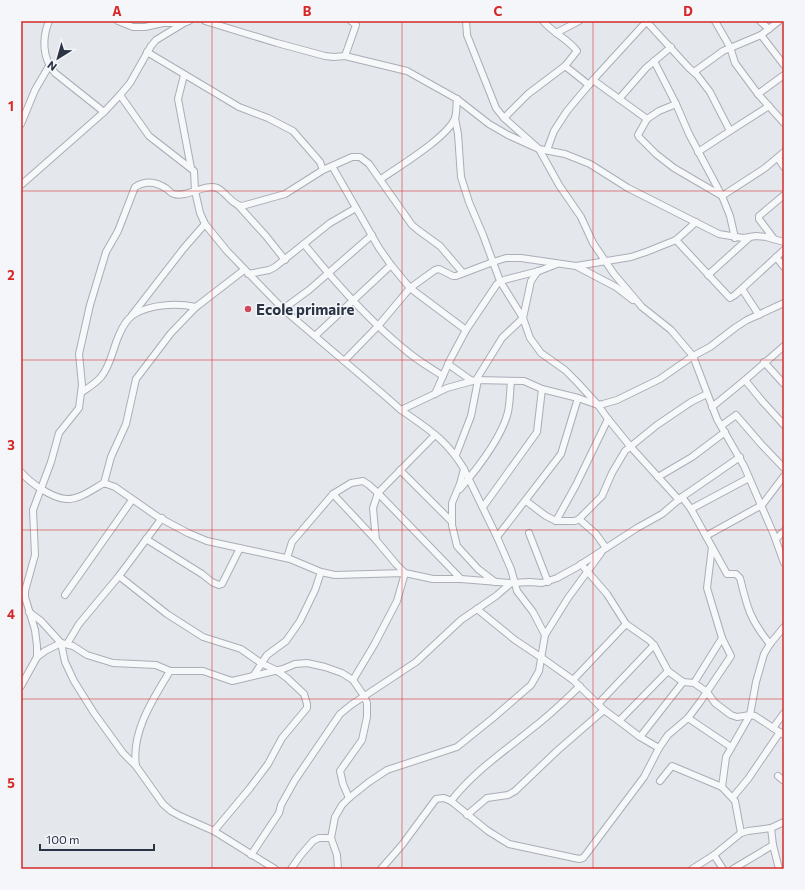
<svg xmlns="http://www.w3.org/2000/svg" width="805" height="890" font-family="Commissioner,sans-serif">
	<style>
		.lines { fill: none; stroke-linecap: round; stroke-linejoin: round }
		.street-casing { stroke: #a9aeb7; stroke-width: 8 }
		.street { stroke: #f7f8fa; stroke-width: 6 }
		.grid { fill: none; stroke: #d62828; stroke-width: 1; stroke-opacity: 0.55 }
		.poi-dot { fill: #d1495b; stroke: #f4f6f9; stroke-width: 1.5 }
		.labels { text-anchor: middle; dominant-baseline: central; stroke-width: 3; stroke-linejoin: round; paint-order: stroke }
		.poi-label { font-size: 15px; font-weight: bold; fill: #2b3445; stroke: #f4f6f9; text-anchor: start }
		.neatline { fill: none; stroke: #d62828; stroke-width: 1.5 }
		.grid-label { font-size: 13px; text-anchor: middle; font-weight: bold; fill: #d62828 }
	</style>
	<rect width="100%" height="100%" fill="#e4e7ec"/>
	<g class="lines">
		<defs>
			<g id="street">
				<path d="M49 21C42 38 42 58 55 73L104 112"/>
				<polyline points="118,21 133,27 145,27 163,23 183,23"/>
				<polyline points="205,21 277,43 325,56 334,57 345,56 407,71 457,99 489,124 508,135 539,149 565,154 590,164 628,188 719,234 743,238 756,236 766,237 784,242"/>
				<polyline points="466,21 467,35 496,108 504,118 539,149 559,185 581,217 593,243 614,274 642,307 671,330 693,356 717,419 744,466 774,535 784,563"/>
				<polyline points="646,21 689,68 697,75 710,92 730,131 698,152"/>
				<polyline points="715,21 730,47 735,63 758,94 784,75"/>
				<polyline points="760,21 769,29"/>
				<polyline points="556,33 579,21"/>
				<polyline points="761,35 784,65"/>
				<polyline points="147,52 239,107 268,118 293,131 320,162 323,170 352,157 360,157 369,164 412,225 418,230 440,246 463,273"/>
				<polyline points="345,56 356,25 351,21"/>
				<polyline points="654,61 676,104 689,134 722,196 730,216 735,238"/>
				<polyline points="565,66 589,85"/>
				<polyline points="694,72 723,51 761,35 779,21"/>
				<polyline points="184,75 178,99 191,168"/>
				<polyline points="593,80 647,119 659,111 676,104"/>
				<polyline points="758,94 784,123"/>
				<polyline points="120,95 149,136 194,171 195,191 200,213 205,224 227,251 283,309 384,395 401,410 447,388 476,380 524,381 542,389 578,398 598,405 603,404 617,400 660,379 693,356 710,347 736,327 747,320 784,303"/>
				<polyline points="619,99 646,68 671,47"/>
				<polyline points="455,118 458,134 461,177 469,202 483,235 500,281 523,318 530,338 541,353 565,370 577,382 598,405 608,419 630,446 679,500"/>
				<path d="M504 118 528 94 565 66 577 51C568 39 553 33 543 21"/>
				<polyline points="647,119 638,135 639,137 656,154 674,168 722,196 765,168 784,152"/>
				<polyline points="21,124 35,90 49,66"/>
				<polyline points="730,131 769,106"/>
				<polyline points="547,150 554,131 567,111 593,80 647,21"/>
				<polyline points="778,158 784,167"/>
				<polyline points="332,166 379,248 391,265"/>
				<path d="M381 179C398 167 448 137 455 118 457 112 456 105 457 99"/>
				<polyline points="21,185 104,112 120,95 130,83 151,46 156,40 184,23 189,21"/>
				<polyline points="238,205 266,236 285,260"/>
				<polyline points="774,239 759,219 759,216 784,195"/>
				<polyline points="676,240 730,298 735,295 784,250"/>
				<path d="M304 244C334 281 366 318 403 348 415 359 429 367 443 376"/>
				<polyline points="776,257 784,267"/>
				<polyline points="576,266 631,257 646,252 676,240 696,222"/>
				<polyline points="248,274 269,270 275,267 330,223 356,208"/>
				<polyline points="708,275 750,237"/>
				<polyline points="742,289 759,315"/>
				<polyline points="283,309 309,290 372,235"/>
				<polyline points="132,315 184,248 205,224"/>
				<polyline points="315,336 391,265 410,288 466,330"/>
				<polyline points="344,361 378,326 410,288 435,270 439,269 453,276 456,276 493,262 506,258 521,258 576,266 616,287 633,300"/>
				<polyline points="764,362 784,384"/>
				<polyline points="448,364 472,381"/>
				<polyline points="476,380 502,338 523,318 531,281 538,271"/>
				<polyline points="745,380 784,346"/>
				<path d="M82 392C88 388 96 383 101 377 111 365 113 348 119 335 122 328 127 319 133 315 150 304 177 303 196 307"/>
				<polyline points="435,394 450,360 466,330 497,284 504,280 539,271 557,264"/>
				<polyline points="712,407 745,380 763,402 784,425"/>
				<path d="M401 410C427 428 447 440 464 469L460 484 452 503V525L457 546 478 569 495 582"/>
				<polyline points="721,426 736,415 761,444 784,468"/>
				<polyline points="456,455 471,416 478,380"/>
				<polyline points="464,469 497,537 511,569 517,591 533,612 545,635 568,598 601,553"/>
				<polyline points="400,470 452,522"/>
				<path d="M21 472C30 483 52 498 66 499 79 500 93 489 104 483L115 487 158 517 188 533 207 541 290 559 321 572 335 575 405 573 433 579H461L511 583 530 582 542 583 557 578 577 567 637 528 662 514 682 497 740 457"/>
				<polyline points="658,477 692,457 725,432"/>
				<polyline points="104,483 111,457 126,424 136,379 171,333 196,307 244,270"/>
				<path d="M460 489C477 469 502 437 508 412 510 402 510 391 511 381"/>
				<polyline points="333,494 376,540"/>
				<polyline points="526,501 546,516 556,521 576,485 608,419"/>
				<polyline points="483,507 537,432 542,389"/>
				<polyline points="691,509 749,478"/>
				<polyline points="579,519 596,534 606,548"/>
				<polyline points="556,521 575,521 579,519 602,496 612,473 625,451 657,425 691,402 707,394"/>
				<polyline points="529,533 548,582"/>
				<polyline points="706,536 762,505 784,476"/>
				<polyline points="497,537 561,454 578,398"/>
				<polyline points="146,539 202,574 212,582 219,585 222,584 240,548"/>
				<polyline points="776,539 784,531"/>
				<path d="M712 547 727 574H736L740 578C747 607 750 620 770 644"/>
				<polyline points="287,558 292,542 333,494 351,483 363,481 369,485 378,493 461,579"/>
				<polyline points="581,564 607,594 626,624 649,640 654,645 668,671 683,682"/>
				<polyline points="119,576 167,614 203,637 241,649 261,663 276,670 287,678 304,694 307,704 307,708 282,738 268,764 250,788 214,831"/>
				<polyline points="65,595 132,500"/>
				<polyline points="477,609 515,640 542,658 573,680 604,710 619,721 640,737 659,748"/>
				<polyline points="29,612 41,621 61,643 73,646 87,655 113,663 156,665 170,671 203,671 232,681 283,669 295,664 307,663 325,667 342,673 353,680 364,696 367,703 367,717 362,740 340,771 343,784 349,798"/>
				<polyline points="67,644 79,624 119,576 162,518"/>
				<polyline points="37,657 45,651 61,643 65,662 74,681 94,713 123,753 136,766 163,804 171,811 180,816 214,831 275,869"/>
				<polyline points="254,675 267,655 286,641 300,621 315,590 321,572"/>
				<polyline points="353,680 374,645 397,601 405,573 396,564 376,540 373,508 378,493 435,435"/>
				<polyline points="573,680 626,624"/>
				<polyline points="694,683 707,692 715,703 731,715 737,717 750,715 755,716 784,735"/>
				<path d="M21 686 37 657V646L35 630 25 597V591L35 555 33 510 51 462 59 433 79 408 82 385 79 354 90 305 106 252 118 231 135 187C146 180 157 182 167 189 169 191 172 194 174 194 186 198 206 183 217 188 226 192 232 205 242 206L285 194 323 170"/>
				<polyline points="598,704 654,645"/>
				<polyline points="688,718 731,747"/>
				<polyline points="619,721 668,671"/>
				<polyline points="773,728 784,713"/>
				<polyline points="640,737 683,682 694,683 722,638"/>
				<path d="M136 766C131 732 153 699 170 671"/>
				<polyline points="778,776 784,781"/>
				<polyline points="660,781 672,766 722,787"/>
				<polyline points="733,797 748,779 780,732"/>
				<path d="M451 801C474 771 505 751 534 727 550 715 565 700 580 686"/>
				<polyline points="467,815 487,798 508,795 515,791 558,750 604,710"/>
				<polyline points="771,828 773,845 779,869"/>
				<polyline points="741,833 735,801 722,787 726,757 750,715 756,682 764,654 770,644 784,627"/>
				<polyline points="331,838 335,817 342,805 349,798 369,782 387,770 457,747 493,718 531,685 539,671 545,635"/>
				<polyline points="251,855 279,813 281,805 295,780 340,714 351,705 416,662 461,620 496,596 511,583"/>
				<polyline points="714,855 723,869"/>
				<polyline points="291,869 300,856 313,841 319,838 331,838 337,855 338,869"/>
				<polyline points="381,869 402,845 436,799 444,798 451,801 488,831 509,844 579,859 583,858 587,853 644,777 659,748 668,735 688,718 700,702 731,656 722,638 707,588 712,547 691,509 682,497"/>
				<polyline points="692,869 714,855 741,833 748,831 771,828 784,822"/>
				<polyline points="733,869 773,845"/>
			</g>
		</defs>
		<use href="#street" class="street-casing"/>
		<use href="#street" class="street"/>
	</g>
	<path class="grid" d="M212 21V869M402 21V869M593 21V869M21 191H784M21 360H784M21 530H784M21 699H784"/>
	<circle class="poi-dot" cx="248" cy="309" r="4"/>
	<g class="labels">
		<g class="poi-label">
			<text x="256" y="309">Ecole primaire</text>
		</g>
	</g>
	<rect width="805" height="890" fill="none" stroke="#f4f6f9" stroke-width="44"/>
	<g transform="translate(58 58) rotate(217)" stroke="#f4f6f9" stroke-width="3" paint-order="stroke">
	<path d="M0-3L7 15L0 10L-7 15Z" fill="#2b3445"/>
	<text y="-6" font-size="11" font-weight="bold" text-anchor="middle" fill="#2b3445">N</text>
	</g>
	<path d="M40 844v6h114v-6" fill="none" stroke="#2b3445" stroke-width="2"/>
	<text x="46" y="844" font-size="12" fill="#2b3445" stroke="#f4f6f9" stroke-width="3" paint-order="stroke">100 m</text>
	<rect x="22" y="22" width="761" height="846" class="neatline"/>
	<g class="grid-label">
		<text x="117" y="16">A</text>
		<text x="307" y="16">B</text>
		<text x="498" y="16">C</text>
		<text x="688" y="16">D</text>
		<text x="11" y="111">1</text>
		<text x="11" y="280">2</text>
		<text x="11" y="450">3</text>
		<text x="11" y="619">4</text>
		<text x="11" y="788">5</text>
	</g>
</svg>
